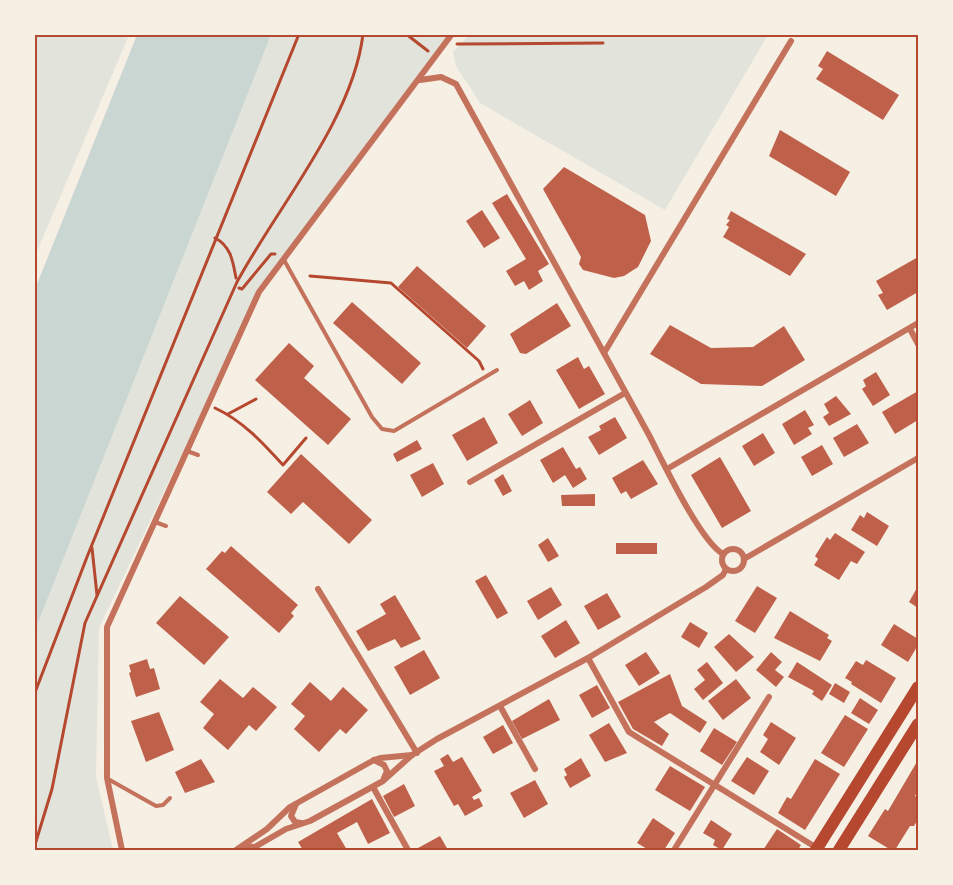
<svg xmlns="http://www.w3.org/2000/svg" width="953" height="885" font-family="Commissioner,sans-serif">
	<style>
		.green { fill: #e2e4dc }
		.water { fill: #c9d6d2 }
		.building { fill: #bf614a }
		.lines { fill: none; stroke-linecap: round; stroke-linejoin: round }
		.path { stroke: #b5482f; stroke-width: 3 }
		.service { stroke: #c5725c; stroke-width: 4 }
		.minor { stroke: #c5725c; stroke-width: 6 }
		.secondary { stroke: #b5482f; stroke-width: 12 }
		.neatline { fill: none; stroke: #b5482f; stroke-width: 2 }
	</style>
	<rect width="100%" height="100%" fill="#f6efe4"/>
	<g class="green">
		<polygon points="35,34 129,35 35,256 34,35"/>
		<polygon points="271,35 452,35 259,292 99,628 96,777 113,850 35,850 34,630"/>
		<polygon points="469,35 768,35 665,210 480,103 456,66 453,52"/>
	</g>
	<polygon class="water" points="137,35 271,35 35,630 35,289"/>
	<g class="building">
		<polygon points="827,51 899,95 883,120 816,79 823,69 818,66"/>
		<polygon points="780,130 850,172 836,196 769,156"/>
		<polygon points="564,167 645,215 651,241 638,267 624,276 614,278 583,270 579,264 581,257 543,189"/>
		<polygon points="507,194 549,264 538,271 543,281 529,290 524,281 515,286 506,271 526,259 492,203"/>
		<polygon points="482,210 500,238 484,248 466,221"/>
		<polygon points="731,211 806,254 790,276 723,237 729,227 726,225 730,220 727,219"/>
		<polygon points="918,257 918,292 887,310 878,295 883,293 876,281"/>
		<polygon points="417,266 486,326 467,348 398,287"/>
		<polygon points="352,302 421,363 402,384 333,323"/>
		<polygon points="557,303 571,326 526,354 520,353 510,334"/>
		<polygon points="670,325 711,348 753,347 784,326 805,360 762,386 701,384 650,354"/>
		<polygon points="289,343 314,366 304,378 351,419 328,445 255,380"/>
		<polygon points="578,357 584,369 589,366 605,394 579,409 556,370"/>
		<polygon points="876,372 890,395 873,406 862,389 866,386 863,380"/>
		<polygon points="918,391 918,420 895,434 882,412"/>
		<polygon points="836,396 851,414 829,426 823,417 829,413 824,404"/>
		<polygon points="530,400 543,423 522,436 508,414"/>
		<polygon points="805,410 814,425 808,428 812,434 794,445 782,424"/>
		<polygon points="484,417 498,443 467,461 452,435"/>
		<polygon points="615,417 627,438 599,455 588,437 601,430 599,426"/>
		<polygon points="857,424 869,443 844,457 833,438"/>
		<polygon points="763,433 775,453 754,466 742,446"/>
		<polygon points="417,440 422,449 397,462 393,454"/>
		<polygon points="822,445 833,464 812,476 801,457"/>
		<polygon points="563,447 576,469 580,467 587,479 573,488 565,475 553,483 540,460"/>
		<polygon points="301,454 372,520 349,544 303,502 291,514 267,492"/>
		<polygon points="720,457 751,511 722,528 691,475"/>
		<polygon points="643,460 658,484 631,499 626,491 621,494 612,478"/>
		<polygon points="433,463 444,484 422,497 410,475"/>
		<polygon points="503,474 512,491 503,496 494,480"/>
		<polygon points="595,494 595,506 562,506 561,495"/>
		<polygon points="867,512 889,526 877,546 851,530 860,515 864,518"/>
		<polygon points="835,533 865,552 857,564 851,561 839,580 814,565 818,559 815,556 827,537 830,540"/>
		<polygon points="548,538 559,556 548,562 538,545"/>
		<rect x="616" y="543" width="41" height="11"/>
		<polygon points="231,546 298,605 291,613 294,616 279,633 206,569 222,551 225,553"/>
		<polygon points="486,575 508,613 497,619 475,581"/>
		<polygon points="757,586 777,598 755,633 735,621"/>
		<polygon points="918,586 918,608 909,602"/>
		<polygon points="551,587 562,605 538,620 527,601"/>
		<polygon points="607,593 621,617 598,630 584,606"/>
		<polygon points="395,595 421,639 401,648 395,639 368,651 356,631 386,614 380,604"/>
		<polygon points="180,596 229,637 204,665 156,623"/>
		<polygon points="790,611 829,635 827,638 832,641 820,661 774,638"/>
		<polygon points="566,620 580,643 555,658 541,636"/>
		<polygon points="690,622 708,633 699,648 681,637"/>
		<polygon points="894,624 918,639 918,645 908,662 881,645"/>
		<polygon points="729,634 754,657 736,672 714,647"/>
		<polygon points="424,650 440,678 410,695 394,667"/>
		<polygon points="646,652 660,673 639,686 625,665"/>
		<polygon points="771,652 782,662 775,670 784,677 776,687 756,670"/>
		<polygon points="147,659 150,669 154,668 160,689 136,697 129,673 131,672 129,665"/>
		<polygon points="866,660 896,678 881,703 851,684 852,682 845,678 856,661 863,665"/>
		<polygon points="707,662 723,683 703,700 694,689 705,680 697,670"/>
		<polygon points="797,662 832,685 822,701 812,694 814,691 788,677"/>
		<polygon points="670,674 682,706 707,722 700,733 670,713 654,722 669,734 662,746 633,729 618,702"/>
		<polygon points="220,679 243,698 253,687 277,707 256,731 249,725 228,750 203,728 214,714 200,702"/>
		<polygon points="736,679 751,698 723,720 708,701"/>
		<polygon points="310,682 331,701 343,687 368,710 346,734 340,729 319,752 294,729 305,716 291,704"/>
		<polygon points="835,683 850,692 844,703 829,694"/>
		<polygon points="597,685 610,708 592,718 579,695"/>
		<polygon points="860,698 878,710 869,724 851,713"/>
		<polygon points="549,699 560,720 522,739 512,721"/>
		<polygon points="159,712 174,750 146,762 131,721"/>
		<polygon points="845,715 868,729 844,767 821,753"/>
		<polygon points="771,722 796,738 779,765 760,752 768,739 763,735"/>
		<polygon points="609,723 627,753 605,762 589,735"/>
		<polygon points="503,725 513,743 493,754 483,737"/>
		<polygon points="714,728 737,742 722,765 700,751"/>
		<polygon points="448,754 453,762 462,757 482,791 472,797 474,800 479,798 483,806 465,816 458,804 454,806 434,771 444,766 440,759"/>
		<polygon points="747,757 769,771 754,795 731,781"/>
		<polygon points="581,758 591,776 570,788 564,777 567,775 564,769"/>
		<polygon points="201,759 215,782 185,793 175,772"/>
		<polygon points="815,759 840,774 805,830 778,813 787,797 791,799"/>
		<polygon points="918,760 918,790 915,796 918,798 918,819 914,826 910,826 895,850 891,850 868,836 885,809 888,811"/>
		<polygon points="670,766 705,787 690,811 655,790"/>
		<polygon points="535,780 548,804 524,818 510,793"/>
		<polygon points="404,784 415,806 394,817 383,796"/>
		<polygon points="372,799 390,833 368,844 357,822 337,833 347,850 303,850 298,842"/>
		<polygon points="653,818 675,833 664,850 649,850 637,843"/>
		<polygon points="711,820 732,834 722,850 713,845 715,840 703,833"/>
		<polygon points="777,829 801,845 798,850 763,850"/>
		<polygon points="440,836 448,850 419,850 418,848"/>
	</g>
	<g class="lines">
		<g class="path">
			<polyline points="406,34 428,51"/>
			<polyline points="806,34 807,35"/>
			<polyline points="457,44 603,43"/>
			<path d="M215 238C231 246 233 262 236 278"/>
			<polyline points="310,276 391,283 479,361 483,369"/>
			<polyline points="239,288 242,289 271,254 275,254"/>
			<path d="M215 408C243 421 263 443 283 465L306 438"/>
			<polyline points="228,414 256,399"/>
			<polyline points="92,548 97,595"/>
			<polyline points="34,695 87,557 299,34"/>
			<path d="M34 848 52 789 85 623 237 282C278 206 353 119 363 34"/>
		</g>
		<g class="service">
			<polyline points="284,260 372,417 382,429 394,431 497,370"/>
			<polyline points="187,451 198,455"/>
			<polyline points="155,522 166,526"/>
			<polyline points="108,779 156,806 163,805 170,798"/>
		</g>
		<g class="minor">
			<path d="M420 80 441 77 456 84C521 201 585 318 649 435 663 462 700 541 723 554"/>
			<polyline points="910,329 918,344"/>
			<polyline points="604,353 791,41"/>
			<polyline points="667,469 918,323"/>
			<polyline points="470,482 625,393"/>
			<circle cx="733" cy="560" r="11"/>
			<polyline points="744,559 918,458"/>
			<polyline points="318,589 417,753"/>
			<polyline points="588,658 629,732 817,848"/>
			<polyline points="500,706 535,769"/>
			<polyline points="374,760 384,765 387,771 384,778"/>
			<polyline points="373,787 408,850"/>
			<polyline points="296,804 291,816 295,822 301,823"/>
			<polyline points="244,846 255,847 286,829 310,821 383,781 412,755 437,739 588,658 706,587 723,575 726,569"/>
			<polyline points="122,850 107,778 107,627 259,292 452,34"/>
			<polyline points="236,850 267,829 290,807 374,760 380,758 412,755"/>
			<polyline points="674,850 769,697"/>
		</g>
		<g class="secondary">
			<polyline points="816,850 918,687"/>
			<polyline points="839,850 918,724"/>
		</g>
	</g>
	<rect width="953" height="885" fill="none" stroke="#f6efe4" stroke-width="72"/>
	<rect x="36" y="36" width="881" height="813" class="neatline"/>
</svg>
